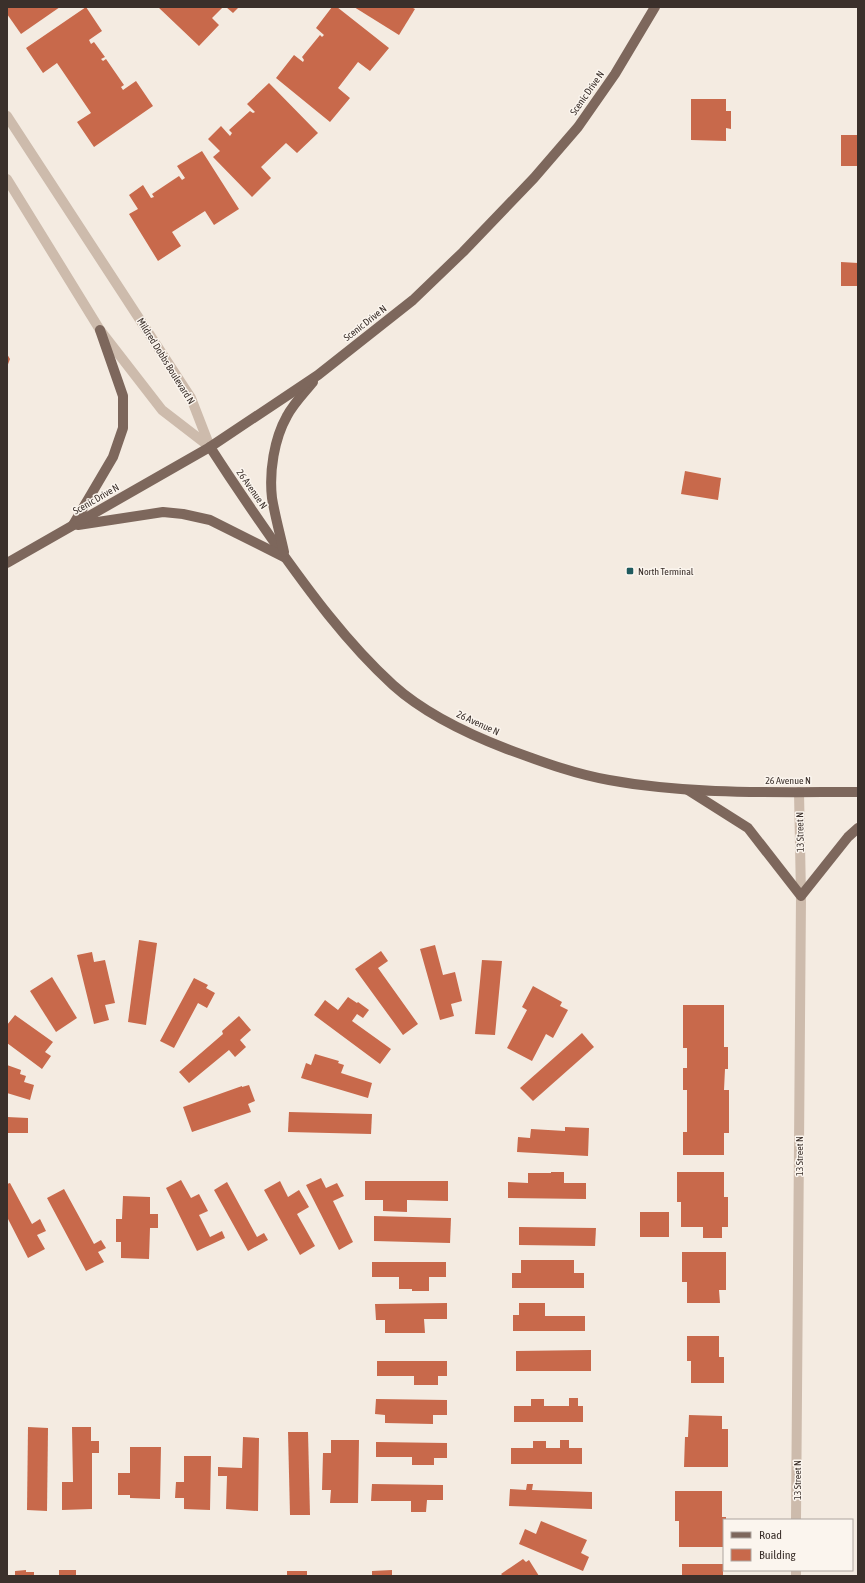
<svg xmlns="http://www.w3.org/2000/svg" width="865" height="1583" font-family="'Asap Condensed',sans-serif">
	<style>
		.building { fill: #c8694b }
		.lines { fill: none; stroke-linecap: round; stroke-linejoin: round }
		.minor { stroke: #cdbbac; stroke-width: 10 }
		.major { stroke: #7d675c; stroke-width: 10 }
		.poi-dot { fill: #1f5a5e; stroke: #fbf5ee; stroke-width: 1.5 }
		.labels { text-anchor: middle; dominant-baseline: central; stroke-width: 3; stroke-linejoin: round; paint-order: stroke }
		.street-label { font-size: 10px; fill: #3b302b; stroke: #fbf5ee }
		.poi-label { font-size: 10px; fill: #3b302b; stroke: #fbf5ee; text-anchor: start }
	</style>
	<rect width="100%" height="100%" fill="#f4ebe1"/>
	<g class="building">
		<polygon points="9,7 60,7 21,34 7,14 7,8"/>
		<polygon points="86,7 102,31 89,40 91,44 94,42 105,57 101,59 103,61 106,59 124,85 121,87 123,90 136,81 153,106 94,147 77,122 91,113 57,63 43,73 26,48"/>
		<polygon points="158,7 223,7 212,18 219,25 199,46"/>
		<polygon points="226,7 239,7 233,13"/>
		<polygon points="332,7 337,7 389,48 370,71 358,62 338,88 350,98 330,122 276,78 294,55 303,62 304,60 302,57 320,35 322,37 324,35 316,28"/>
		<polygon points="354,7 411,7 415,9 399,35"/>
		<polygon points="269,83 318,133 297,153 286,143 261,167 271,178 252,197 213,157 220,151 208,139 221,126 230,136 232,133 229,130 250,111 253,113 255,112 247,104"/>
		<polygon points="691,99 726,99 726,111 731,111 731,129 726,128 726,141 691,140"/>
		<rect x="841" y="135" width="17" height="31"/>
		<polygon points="202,151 239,209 214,225 205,211 172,232 181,246 158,261 129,214 138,209 129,195 143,185 151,198 154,197 152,194 179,176 182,180 185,178 177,166"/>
		<polygon points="841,262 858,263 858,286 841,286"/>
		<polygon points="7,354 10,359 7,367"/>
		<polygon points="685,471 721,478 718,500 681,494"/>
		<polygon points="139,940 157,943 146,1025 128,1022"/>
		<polygon points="435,945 443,975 455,972 462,1001 451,1004 454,1016 440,1020 420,949"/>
		<polygon points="381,951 388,961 378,968 418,1024 403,1035 355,969"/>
		<polygon points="92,952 94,962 105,960 115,1003 105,1005 109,1020 94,1024 77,955"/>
		<polygon points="482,960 502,961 495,1035 475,1034"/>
		<polygon points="52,977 77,1018 56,1032 30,991"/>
		<polygon points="194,978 208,985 206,988 215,993 207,1008 198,1003 174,1048 160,1041"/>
		<polygon points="533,986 562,1002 560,1006 568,1010 553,1038 546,1034 532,1061 507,1048 527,1010 522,1007"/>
		<polygon points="348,997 357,1003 358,1002 369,1010 363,1018 357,1014 352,1021 391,1049 380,1064 314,1015 325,1000 338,1010"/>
		<polygon points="683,1005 724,1005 724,1047 728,1047 728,1069 725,1069 724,1090 729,1090 729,1133 724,1133 724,1155 683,1155 683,1132 687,1132 687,1090 683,1090 683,1068 687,1068 687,1048 683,1048"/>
		<polygon points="15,1015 53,1042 45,1052 51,1056 42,1069 7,1043 7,1025"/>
		<polygon points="239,1016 251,1030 240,1040 246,1047 235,1057 229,1050 189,1083 179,1072 223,1034 222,1031"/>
		<polygon points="582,1033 594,1047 533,1101 520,1088"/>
		<polygon points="315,1054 339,1061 338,1063 344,1065 341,1073 372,1083 368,1098 301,1078 306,1063 311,1065"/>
		<polygon points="7,1065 21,1070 20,1074 26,1076 24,1082 34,1085 30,1100 7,1093"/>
		<polygon points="249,1085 255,1101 248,1104 251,1112 192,1132 183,1107 242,1086 242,1087"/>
		<polygon points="289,1112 372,1114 371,1134 288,1132"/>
		<polygon points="7,1117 28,1118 28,1133 7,1133"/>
		<polygon points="565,1127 589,1128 588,1156 517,1152 518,1137 530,1138 531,1129 565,1131"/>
		<polygon points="551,1172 564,1172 564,1183 586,1183 586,1199 508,1198 508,1182 528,1183 528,1173 551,1173"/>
		<polygon points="677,1172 724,1172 724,1197 728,1197 728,1227 722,1227 722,1238 703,1238 703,1227 681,1227 681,1202 677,1202"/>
		<polygon points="321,1178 326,1188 337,1183 344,1196 333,1201 353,1242 339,1250 306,1185"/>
		<polygon points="181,1180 191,1198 199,1194 208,1211 199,1215 210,1237 222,1231 225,1238 197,1251 166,1188"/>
		<polygon points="280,1181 288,1197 299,1190 309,1207 297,1214 315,1246 300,1255 264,1190"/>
		<polygon points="365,1181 448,1181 448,1201 407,1200 407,1212 383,1211 383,1200 365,1200"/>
		<polygon points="227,1182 257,1237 264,1233 268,1240 248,1251 214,1190"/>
		<polygon points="10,1183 32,1224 40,1219 46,1231 37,1235 45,1249 28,1258 7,1217 7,1184"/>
		<polygon points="64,1189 94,1244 101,1240 106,1248 98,1252 104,1262 86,1271 47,1198"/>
		<polygon points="123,1196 150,1197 150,1214 158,1214 158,1228 150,1228 149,1259 121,1258 121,1242 116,1242 116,1219 122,1219"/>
		<rect x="640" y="1212" width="29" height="25"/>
		<polygon points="374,1216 451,1218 450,1243 374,1241"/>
		<polygon points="519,1227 596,1228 595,1246 519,1245"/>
		<polygon points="682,1252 726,1252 726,1290 719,1290 720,1303 687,1303 687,1282 682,1282"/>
		<polygon points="521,1260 574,1260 574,1273 584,1273 584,1288 512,1288 512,1273 521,1273"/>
		<polygon points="372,1262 446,1262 446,1277 429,1277 429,1291 412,1291 412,1289 399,1289 399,1277 372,1277"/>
		<polygon points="447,1303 447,1319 424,1319 425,1333 385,1333 385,1320 376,1320 375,1304"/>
		<polygon points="519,1303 545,1303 545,1316 585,1316 585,1331 513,1331 513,1315 519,1315"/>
		<polygon points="687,1336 719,1336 719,1357 724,1357 724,1383 691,1383 691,1361 687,1361"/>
		<polygon points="591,1350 591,1371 516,1371 516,1351"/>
		<polygon points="377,1361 447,1361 447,1376 438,1376 438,1385 414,1385 414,1376 377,1376"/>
		<polygon points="569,1398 578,1398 578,1406 583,1406 583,1422 514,1422 514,1406 531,1406 531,1399 544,1399 544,1406 569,1406"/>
		<polygon points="376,1399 447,1400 447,1415 433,1415 433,1424 385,1423 385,1415 375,1414"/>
		<polygon points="689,1415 722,1416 722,1429 728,1429 728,1467 684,1467 685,1437 688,1437"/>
		<polygon points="28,1427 48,1428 47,1511 27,1510"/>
		<polygon points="72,1427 91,1427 91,1441 99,1441 99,1453 92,1453 92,1509 62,1510 62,1482 73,1482"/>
		<polygon points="288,1432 308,1432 310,1515 290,1515"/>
		<polygon points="243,1437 259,1438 258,1511 226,1509 227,1476 218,1476 218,1467 242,1468"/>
		<polygon points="331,1440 359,1440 358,1503 330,1503 331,1490 322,1490 323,1453 331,1453"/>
		<polygon points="560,1440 569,1440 569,1448 582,1448 582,1464 511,1464 511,1448 533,1448 533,1441 546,1441 546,1448 560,1448"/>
		<polygon points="376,1442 447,1443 447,1458 434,1458 434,1465 412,1465 412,1457 376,1457"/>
		<polygon points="130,1447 161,1447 160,1499 130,1498 130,1495 118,1495 118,1473 130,1473"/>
		<polygon points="184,1456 211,1456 210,1510 184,1509 184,1498 175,1498 176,1482 184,1482"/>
		<polygon points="372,1484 443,1485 443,1500 427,1500 426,1512 411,1512 411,1501 371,1501"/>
		<polygon points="527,1484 533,1484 532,1490 592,1492 592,1509 509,1506 510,1489 526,1490"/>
		<polygon points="675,1491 722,1491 722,1517 726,1517 726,1520 724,1520 724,1547 679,1547 679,1521 675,1521"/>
		<polygon points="541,1521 587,1540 581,1553 589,1557 583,1571 519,1544 525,1529 536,1534"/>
		<polygon points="523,1559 526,1562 529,1560 539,1576 503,1576 501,1574"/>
		<rect x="682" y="1564" width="41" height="12"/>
		<polygon points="26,1570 26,1572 34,1572 34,1576 15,1576 15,1571"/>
		<rect x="59" y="1570" width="17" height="6"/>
		<polygon points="392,1570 392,1576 372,1576 372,1571"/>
		<rect x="287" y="1571" width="20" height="5"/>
	</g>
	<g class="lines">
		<g class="minor">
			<polyline points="7,116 191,398 210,447"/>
			<polyline points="7,179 100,330 162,410 210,447"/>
			<polyline points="796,1520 801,896 799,792"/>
			<polyline points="796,1576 796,1570"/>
		</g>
		<g class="major">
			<path d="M210 447C230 478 251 509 272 539 309 591 346 642 393 685 424 713 468 734 507 749 540 761 574 774 609 780 691 795 775 792 858 792"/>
			<polyline points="73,525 113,457 123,428 123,396 100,330"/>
			<polyline points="78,525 163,512 183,514 210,520 284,557"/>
			<path d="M284 552C280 534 275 516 272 498 269 472 274 439 287 416 293 404 304 393 313 382"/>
			<polyline points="7,563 210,447 318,375 413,300 463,252 534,178 578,127 615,74 655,7"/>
			<polyline points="688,790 748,828 801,896 848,837 858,828"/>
		</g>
	</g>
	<rect class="poi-dot" x="626" y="567" width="8" height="8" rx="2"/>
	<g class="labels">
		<g class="street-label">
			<text transform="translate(587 93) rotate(-55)">Scenic Drive N</text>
			<text transform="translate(365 323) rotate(-38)">Scenic Drive N</text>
			<text transform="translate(166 361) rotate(58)">Mildred Dobbs Boulevard N</text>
			<text transform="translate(252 489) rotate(55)">26 Avenue N</text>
			<text transform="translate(96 499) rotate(-30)">Scenic Drive N</text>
			<text transform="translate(478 723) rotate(25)">26 Avenue N</text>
			<text x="788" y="780">26 Avenue N</text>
			<text transform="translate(800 832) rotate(-91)">13 Street N</text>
			<text transform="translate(799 1156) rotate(-90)">13 Street N</text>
			<text transform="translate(797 1480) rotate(-90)">13 Street N</text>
		</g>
		<g class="poi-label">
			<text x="638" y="571">North Terminal</text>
		</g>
	</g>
	<rect width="865" height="1583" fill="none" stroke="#3b302b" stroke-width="16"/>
	<rect x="723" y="1519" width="130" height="52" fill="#fbf5ee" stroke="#aea6a0"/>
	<rect x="731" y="1532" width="20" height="6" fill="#7d675c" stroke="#aea6a0"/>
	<text x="759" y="1539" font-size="12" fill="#3b302b">Road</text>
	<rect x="731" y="1549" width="20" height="12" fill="#c8694b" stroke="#aea6a0"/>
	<text x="759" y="1559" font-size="12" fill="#3b302b">Building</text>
</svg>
